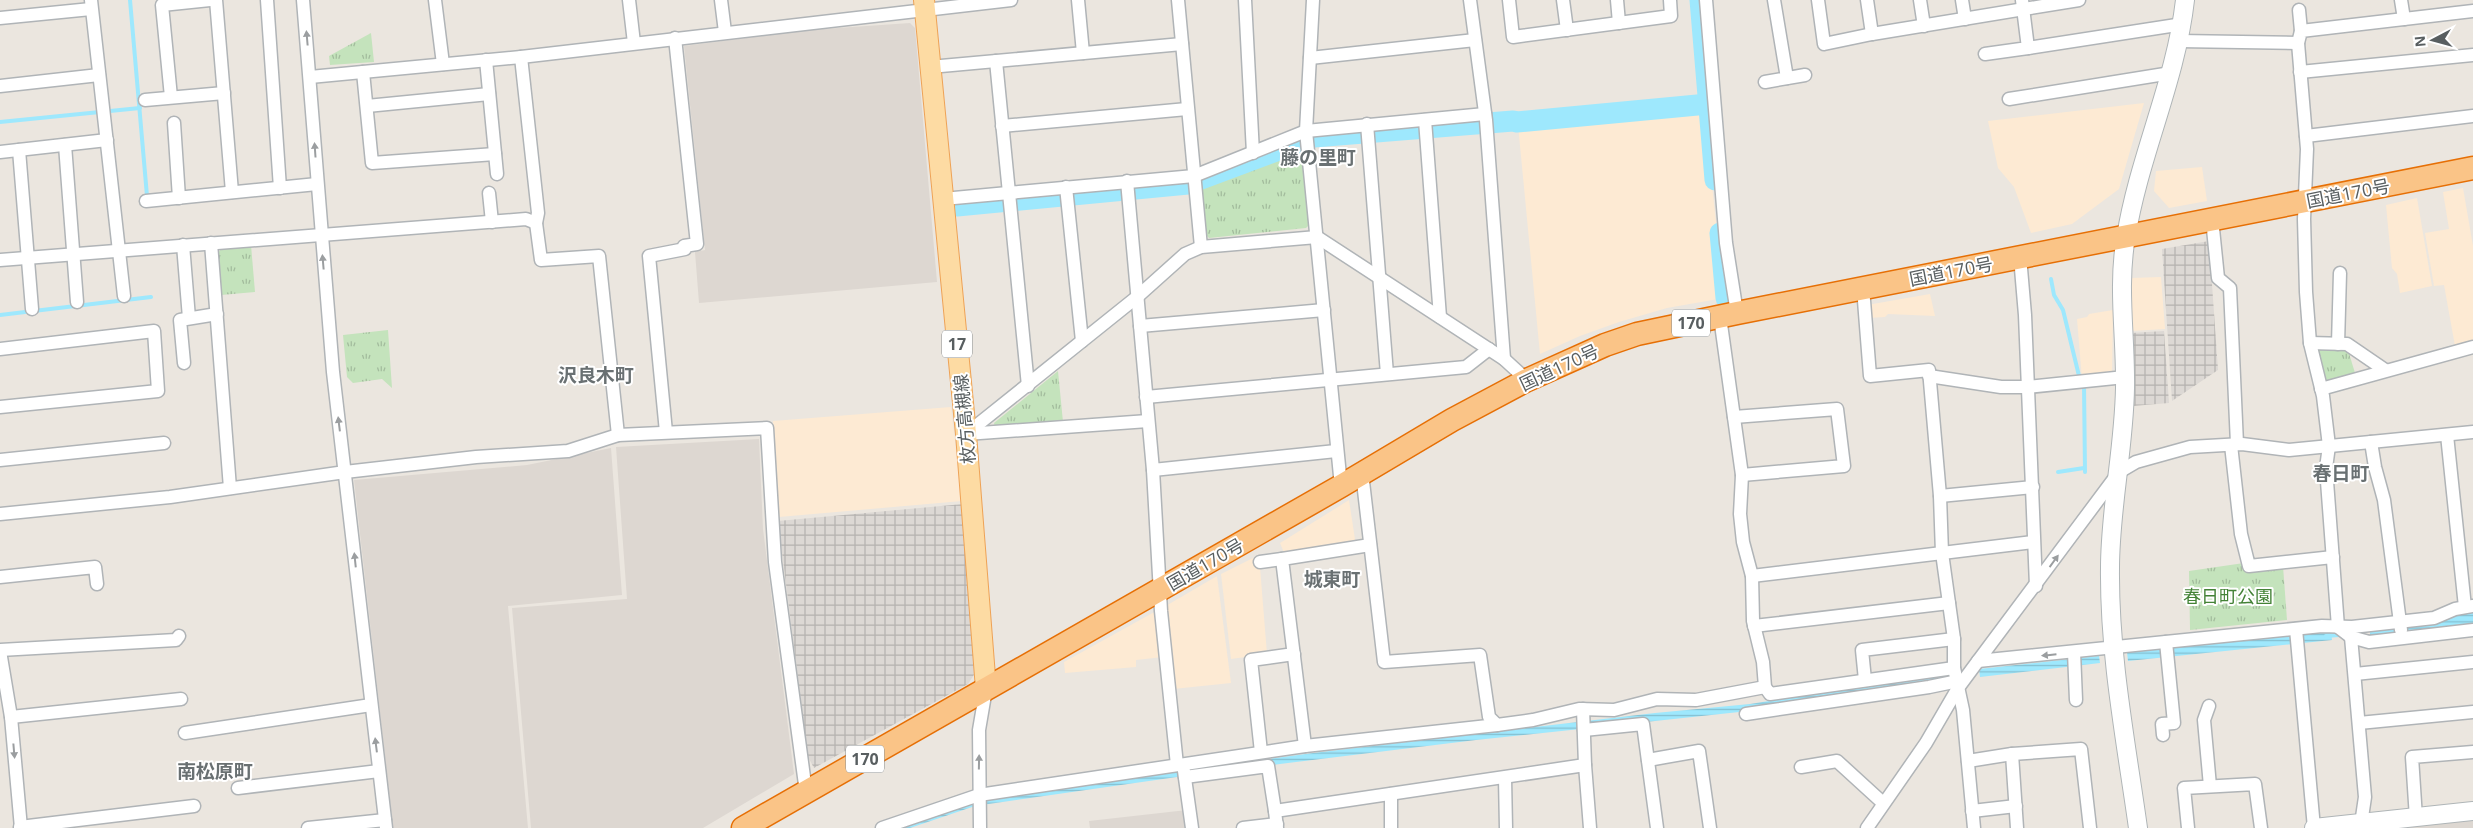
<svg xmlns="http://www.w3.org/2000/svg" width="2473" height="828" font-family="'Open Sans','Noto Sans JP',sans-serif">
	<style>
		.commercial { fill: #fdead3 }
		.industrial { fill: url(#industrial-grid) }
		.education { fill: #ddd7d1 }
		.grass { fill: url(#grass-tufts) }
		.water { fill: url(#water-rules) }
		.lines { fill: none; stroke-linecap: round; stroke-linejoin: round }
		.stream { stroke: #9ee8fd; stroke-width: 4 }
		.river { stroke: #9ee8fd; stroke-width: 21 }
		.street-casing { stroke: #b0b4b7; stroke-width: 15 }
		.secondary-casing { stroke: #afb5b7; stroke-width: 20 }
		.primary-casing { stroke: #eea256; stroke-width: 22 }
		.highway-casing { stroke: #e66f05; stroke-width: 25 }
		.street { stroke: #fff; stroke-width: 12 }
		.secondary { stroke: #fff; stroke-width: 18 }
		.primary { stroke: #fddba3; stroke-width: 20 }
		.highway { stroke: #fac487; stroke-width: 22 }
		.oneway { fill: #9b9ea0 }
		.labels { text-anchor: middle; dominant-baseline: central; stroke-width: 4; stroke-linejoin: round; paint-order: stroke }
		.shield { fill: #fff; stroke: #8a8e90; stroke-width: 1 }
		.shield-label { font-size: 16px; font-weight: bold; fill: #585e60 }
		.street-label { font-size: 18px; fill: #585e60; stroke: #fff }
		.park-label { font-size: 18px; fill: #438236; stroke: #fff }
		.neighbourhood-label { font-size: 19px; font-weight: bold; fill: #697072; stroke: #fff }
	</style>
	<defs>
		<pattern id="industrial-grid" width="8" height="8" patternUnits="userSpaceOnUse" patternTransform="scale(1.25)"><rect width="8" height="8" fill="#dcd8d4"/><path d="M0 4h8M4 0v8" fill="none" stroke="#b5b2af"/></pattern>
		<pattern id="grass-tufts" width="24" height="20" patternUnits="userSpaceOnUse" patternTransform="scale(1.25)"><rect width="24" height="20" fill="#c4e3bc"/><path d="M3 7l-1-3M5 7V3M7 7l1-3M15 17l-1-3M17 17v-4M19 17l1-3" fill="none" stroke="#a2bb9c"/></pattern>
		<pattern id="water-rules" width="6" height="5" patternUnits="userSpaceOnUse" patternTransform="scale(1.25)"><rect width="6" height="5" fill="#9ee8fd"/><path d="M0 2.5h6" fill="none" stroke="#84bfd0"/></pattern>
	</defs>
	<rect width="100%" height="100%" fill="#ebe6df"/>
	<g class="commercial">
		<polygon points="2144,103 2119,189 2072,224 2031,233 2014,187 1998,168 1988,121"/>
		<polygon points="1704,110 1724,298 1667,308 1619,322 1580,336 1540,354 1518,125"/>
		<polygon points="2202,167 2207,201 2169,208 2154,191 2156,171"/>
		<polygon points="2463,188 2473,246 2473,341 2455,346 2444,285 2434,286 2425,233 2449,229 2443,192"/>
		<polygon points="2417,198 2432,286 2400,293 2397,274 2392,268 2386,205"/>
		<polygon points="2161,277 2165,329 2131,331 2130,278"/>
		<polygon points="1930,294 1935,316 1888,314 1885,317 1869,318 1867,305"/>
		<polygon points="2113,310 2112,375 2082,379 2077,319 2087,317 2089,314"/>
		<polygon points="951,407 962,501 779,517 773,421"/>
		<polygon points="1349,500 1356,546 1285,555 1280,543"/>
		<polygon points="1259,555 1267,654 1231,659 1221,574"/>
		<polygon points="1217,576 1231,683 1173,689 1164,607"/>
		<polygon points="1158,610 1163,657 1136,660 1136,667 1065,673 1064,662"/>
	</g>
	<g class="industrial">
		<polygon points="2209,241 2218,370 2172,401 2162,249"/>
		<polygon points="2164,331 2169,403 2133,406 2131,333"/>
		<polygon points="963,504 979,667 968,684 814,768 808,757 778,521"/>
	</g>
	<g class="education">
		<polygon points="910,23 915,28 937,282 699,303 695,252 705,250 684,46 809,30"/>
		<polygon points="759,439 763,529 794,774 703,828 531,828 512,608 627,599 616,447"/>
		<polygon points="611,448 622,595 508,606 528,828 393,828 354,480 527,465"/>
		<polygon points="1187,810 1189,828 1090,828 1089,821"/>
		<polygon points="2473,817 2473,828 2367,828"/>
	</g>
	<g class="grass">
		<polygon points="371,33 374,62 330,65 329,56"/>
		<polygon points="1302,145 1310,224 1306,228 1209,238 1205,234 1201,187"/>
		<polygon points="251,245 255,292 221,295 217,254 222,248"/>
		<polygon points="388,330 392,388 382,379 353,383 347,377 343,335"/>
		<polygon points="2314,346 2347,347 2356,376 2324,385"/>
		<polygon points="1058,371 1063,422 995,428 994,423"/>
		<polygon points="2244,563 2283,566 2287,620 2190,630 2189,571"/>
	</g>
	<g class="water">
		<polygon points="2473,611 2473,623 2370,635 2370,628"/>
		<polygon points="2331,632 2332,640 2128,661 2127,652"/>
		<polygon points="2099,656 2100,663 1980,677 1979,669"/>
		<polygon points="1950,673 1952,681 1758,710 1476,740 1198,774 975,806 910,828 890,828 970,800 1077,784 1313,753 1655,713 1750,704"/>
	</g>
	<g class="lines">
		<g class="stream">
			<polyline points="130,0 147,196"/>
			<polyline points="0,122 140,108"/>
			<polyline points="2051,279 2054,295 2063,310 2080,380"/>
			<polyline points="0,315 151,297"/>
			<polyline points="2084,385 2085,472"/>
			<polyline points="2058,472 2084,468"/>
			<polyline points="2326,636 2339,635"/>
		</g>
		<g class="river">
			<polyline points="1700,0 1715,180"/>
			<polyline points="957,206 1188,184 1314,137 1513,121 1517,122 1708,104"/>
			<polyline points="1720,233 1726,298"/>
		</g>
		<defs>
			<g id="street">
				<polyline points="91,0 124,296"/>
				<polyline points="216,0 232,192"/>
				<polyline points="267,0 280,188"/>
				<polyline points="303,0 333,372 386,828"/>
				<polyline points="435,0 443,64"/>
				<polyline points="629,0 634,43"/>
				<polyline points="721,0 725,32"/>
				<polyline points="1078,0 1083,53"/>
				<polyline points="1178,0 1201,247"/>
				<polyline points="1245,0 1253,153"/>
				<polyline points="1313,0 1306,131 1341,486"/>
				<polyline points="1470,0 1486,120 1504,359"/>
				<polyline points="1509,0 1513,37 1671,16 1670,0"/>
				<polyline points="1563,0 1567,30"/>
				<polyline points="1617,0 1619,23"/>
				<polyline points="1706,0 1726,243 1737,313"/>
				<polyline points="1774,0 1787,78"/>
				<polyline points="1818,0 1824,44 1872,34 2079,0"/>
				<polyline points="1867,0 1872,34"/>
				<polyline points="1920,0 1924,26"/>
				<polyline points="1962,0 1965,19"/>
				<polyline points="2401,0 2404,19"/>
				<polyline points="2299,10 2301,31"/>
				<polyline points="2473,11 2301,31 2298,43 2307,149 2304,219 2306,292 2310,343 2323,396 2329,446 2326,468 2338,627 2351,637 2369,642 2473,630"/>
				<polyline points="0,18 91,9"/>
				<polyline points="2179,41 2298,43"/>
				<polyline points="2028,48 2183,24"/>
				<polyline points="1985,54 2028,48 2022,0"/>
				<polyline points="521,57 538,213 536,223 541,260 599,256 618,435"/>
				<polyline points="1310,58 1475,40"/>
				<polyline points="486,60 497,174"/>
				<polyline points="996,61 1028,386"/>
				<polyline points="930,67 1182,44"/>
				<polyline points="363,72 372,163 495,154"/>
				<polyline points="2300,72 2473,55"/>
				<polyline points="310,77 521,57 1011,0"/>
				<polyline points="1765,82 1805,75"/>
				<polyline points="0,86 99,75"/>
				<polyline points="171,97 162,5 210,0"/>
				<polyline points="2009,99 2171,73"/>
				<polyline points="145,100 224,93"/>
				<polyline points="367,106 489,94"/>
				<polyline points="1425,120 1440,317"/>
				<polyline points="174,123 179,198"/>
				<polyline points="1367,124 1387,374"/>
				<polyline points="1002,126 1187,109"/>
				<polyline points="2306,136 2473,116"/>
				<polyline points="65,145 77,302"/>
				<polyline points="19,150 32,309"/>
				<polyline points="0,152 107,140"/>
				<polyline points="1127,181 1153,470 1336,451"/>
				<polyline points="1066,187 1082,341"/>
				<polyline points="489,193 492,222"/>
				<polyline points="943,199 1194,176 1306,131 1485,114"/>
				<polyline points="146,201 317,184"/>
				<polyline points="2212,219 2218,278 2230,288 2237,444"/>
				<polyline points="211,243 230,488"/>
				<polyline points="183,245 189,318"/>
				<polyline points="2020,257 2025,315 2036,586"/>
				<polyline points="0,260 526,219 536,223"/>
				<polyline points="1863,288 1870,376 1929,370 1940,496 1942,553 1954,639 1954,668 1963,710 1974,828"/>
				<polyline points="1720,317 1742,475 1740,514 1743,542 1752,576 1753,621 1763,662 1765,687 1770,694 1954,668"/>
				<polyline points="1140,326 1324,310"/>
				<polyline points="2310,343 2347,344 2385,370"/>
				<polyline points="2338,344 2340,273"/>
				<polyline points="0,349 154,331 158,391 0,407"/>
				<polyline points="184,363 180,320 217,314"/>
				<polyline points="1929,376 2001,387 2028,387 2125,377"/>
				<polyline points="2321,389 2473,347"/>
				<polyline points="1146,397 1466,367 1489,349"/>
				<polyline points="1734,417 1837,409 1844,466 1742,475"/>
				<polyline points="666,432 649,256 685,249 684,246 697,244 675,38"/>
				<polyline points="2473,432 2289,450 2242,444 2190,447 2136,462 2119,472 1978,661 2322,626 2352,627 2434,618 2455,609 2473,606"/>
				<polyline points="966,434 1137,297 1185,254 1201,247 1317,237 1504,359 1527,380"/>
				<polyline points="966,434 1148,421"/>
				<polyline points="2447,435 2465,607"/>
				<polyline points="2371,442 2375,467 2384,500 2401,630"/>
				<polyline points="2231,445 2241,534 2249,566 2333,557"/>
				<polyline points="0,460 164,443"/>
				<polyline points="1153,470 1161,611 1177,765"/>
				<polyline points="1362,473 1384,662 1480,655 1489,717 1497,725 1533,720 1579,709 1614,710 1657,699 1696,700 1765,687"/>
				<polyline points="1940,496 2033,487"/>
				<polyline points="0,514 170,497 345,472 476,457 568,451 618,435 767,428 775,562 806,792"/>
				<polyline points="1260,562 1282,559"/>
				<polyline points="1752,576 2033,542"/>
				<polyline points="0,577 95,567 97,584"/>
				<polyline points="1754,626 1949,603"/>
				<polyline points="2296,629 2314,828"/>
				<polyline points="2351,637 2365,797 2361,824"/>
				<polyline points="0,650 176,640 179,636"/>
				<polyline points="0,651 11,717 21,828"/>
				<polyline points="2074,652 2076,700"/>
				<polyline points="2355,674 2473,662"/>
				<polyline points="1865,680 1862,650 1954,639"/>
				<polyline points="2209,706 2204,720 2210,786"/>
				<polyline points="1583,709 1585,765"/>
				<polyline points="1746,714 1929,687 1963,680"/>
				<polyline points="11,717 181,699"/>
				<polyline points="2359,723 2473,712"/>
				<polyline points="1584,730 1643,724 1657,828"/>
				<polyline points="185,733 371,705"/>
				<polyline points="2163,735 2162,724 2174,723 2166,642"/>
				<polyline points="1305,746 1282,559 1370,545"/>
				<polyline points="1261,752 1251,660 1294,654"/>
				<polyline points="2012,754 2017,828"/>
				<polyline points="1648,760 1699,751 1710,828"/>
				<polyline points="1968,761 2012,754 2081,749 2090,828"/>
				<polyline points="1801,767 1837,761 1883,803"/>
				<polyline points="1184,771 1192,828"/>
				<polyline points="1185,777 1268,766 1275,811"/>
				<polyline points="1505,778 1506,828"/>
				<polyline points="238,788 379,771"/>
				<polyline points="1391,794 1391,828"/>
				<polyline points="1972,811 2016,806"/>
				<polyline points="2416,818 2412,757 2473,752"/>
				<polyline points="20,827 194,806"/>
				<polyline points="308,828 385,820"/>
				<polyline points="882,828 979,795 1305,746 1497,725"/>
				<polyline points="980,828 979,730 986,689"/>
				<polyline points="1243,828 1277,824"/>
				<polyline points="1277,828 1275,811 1585,765 1590,828"/>
				<polyline points="1867,828 1926,743 1958,688 1978,661"/>
				<polyline points="2188,828 2184,788 2255,784 2261,828"/>
			</g>
			<g id="secondary">
				<path d="M2138 828C2126 742 2109 655 2110 568 2110 508 2124 449 2125 388 2126 338 2117 287 2126 237 2139 156 2176 81 2185 0"/>
				<polyline points="2314,828 2473,811"/>
			</g>
			<polyline id="primary" points="924,0 966,434 986,689"/>
			<polyline id="highway" points="743,828 1341,486 1452,420 1527,380 1605,345 1637,334 1737,313 2473,168"/>
		</defs>
		<use href="#street" class="street-casing"/>
		<use href="#secondary" class="secondary-casing"/>
		<use href="#primary" class="primary-casing"/>
		<use href="#highway" class="highway-casing"/>
		<use href="#street" class="street"/>
		<use href="#secondary" class="secondary"/>
		<use href="#primary" class="primary"/>
		<use href="#highway" class="highway"/>
	</g>
	<defs><path id="oneway-solid" d="M-6-.8H1V-3.2L6.5 0L1 3.2V.8H-6Z" transform="scale(1.25)"/></defs>
	<g class="oneway">
		<use href="#oneway-solid" transform="translate(307 38) rotate(-95)"/>
		<use href="#oneway-solid" transform="translate(315 150) rotate(-94)"/>
		<use href="#oneway-solid" transform="translate(323 262) rotate(-95)"/>
		<use href="#oneway-solid" transform="translate(339 424) rotate(-97)"/>
		<use href="#oneway-solid" transform="translate(355 560) rotate(-96)"/>
		<use href="#oneway-solid" transform="translate(2054 561) rotate(-54)"/>
		<use href="#oneway-solid" transform="translate(2049 655) rotate(174)"/>
		<use href="#oneway-solid" transform="translate(376 745) rotate(-97)"/>
		<use href="#oneway-solid" transform="translate(14 751) rotate(85)"/>
		<use href="#oneway-solid" transform="translate(979 762) rotate(-89)"/>
	</g>
	<g class="labels">
		<g class="shield">
			<rect x="1672" y="309.5" width="38" height="27" rx="4"/>
			<rect x="942" y="330.5" width="30" height="27" rx="4"/>
			<rect x="846" y="745.5" width="38" height="27" rx="4"/>
		</g>
		<g class="shield-label">
			<text x="1691" y="323">170</text>
			<text x="957" y="344">17</text>
			<text x="865" y="759">170</text>
		</g>
		<g class="street-label">
			<text transform="translate(2348 193) rotate(-11)">国道170号</text>
			<text transform="translate(1951 271) rotate(-11)">国道170号</text>
			<text transform="translate(1559 367) rotate(-25)">国道170号</text>
			<text transform="translate(964 419) rotate(-95)">枚方高槻線</text>
			<text transform="translate(1205 564) rotate(-30)">国道170号</text>
		</g>
		<g class="park-label">
			<text x="2228" y="596">春日町公園</text>
		</g>
		<g class="neighbourhood-label">
			<text x="1318" y="157">藤の里町</text>
			<text x="596" y="375">沢良木町</text>
			<text x="2341" y="473">春日町</text>
			<text x="1332" y="579">城東町</text>
			<text x="215" y="771">南松原町</text>
		</g>
	</g>
	<g transform="translate(2433 40) rotate(264)" stroke="#ffffff" stroke-width="4" paint-order="stroke">
	<path d="M0-4L9 19L0 12L-9 19Z" fill="#585e60"/>
	<text y="-8" font-size="14" font-weight="bold" text-anchor="middle" fill="#585e60">N</text>
	</g>
</svg>
